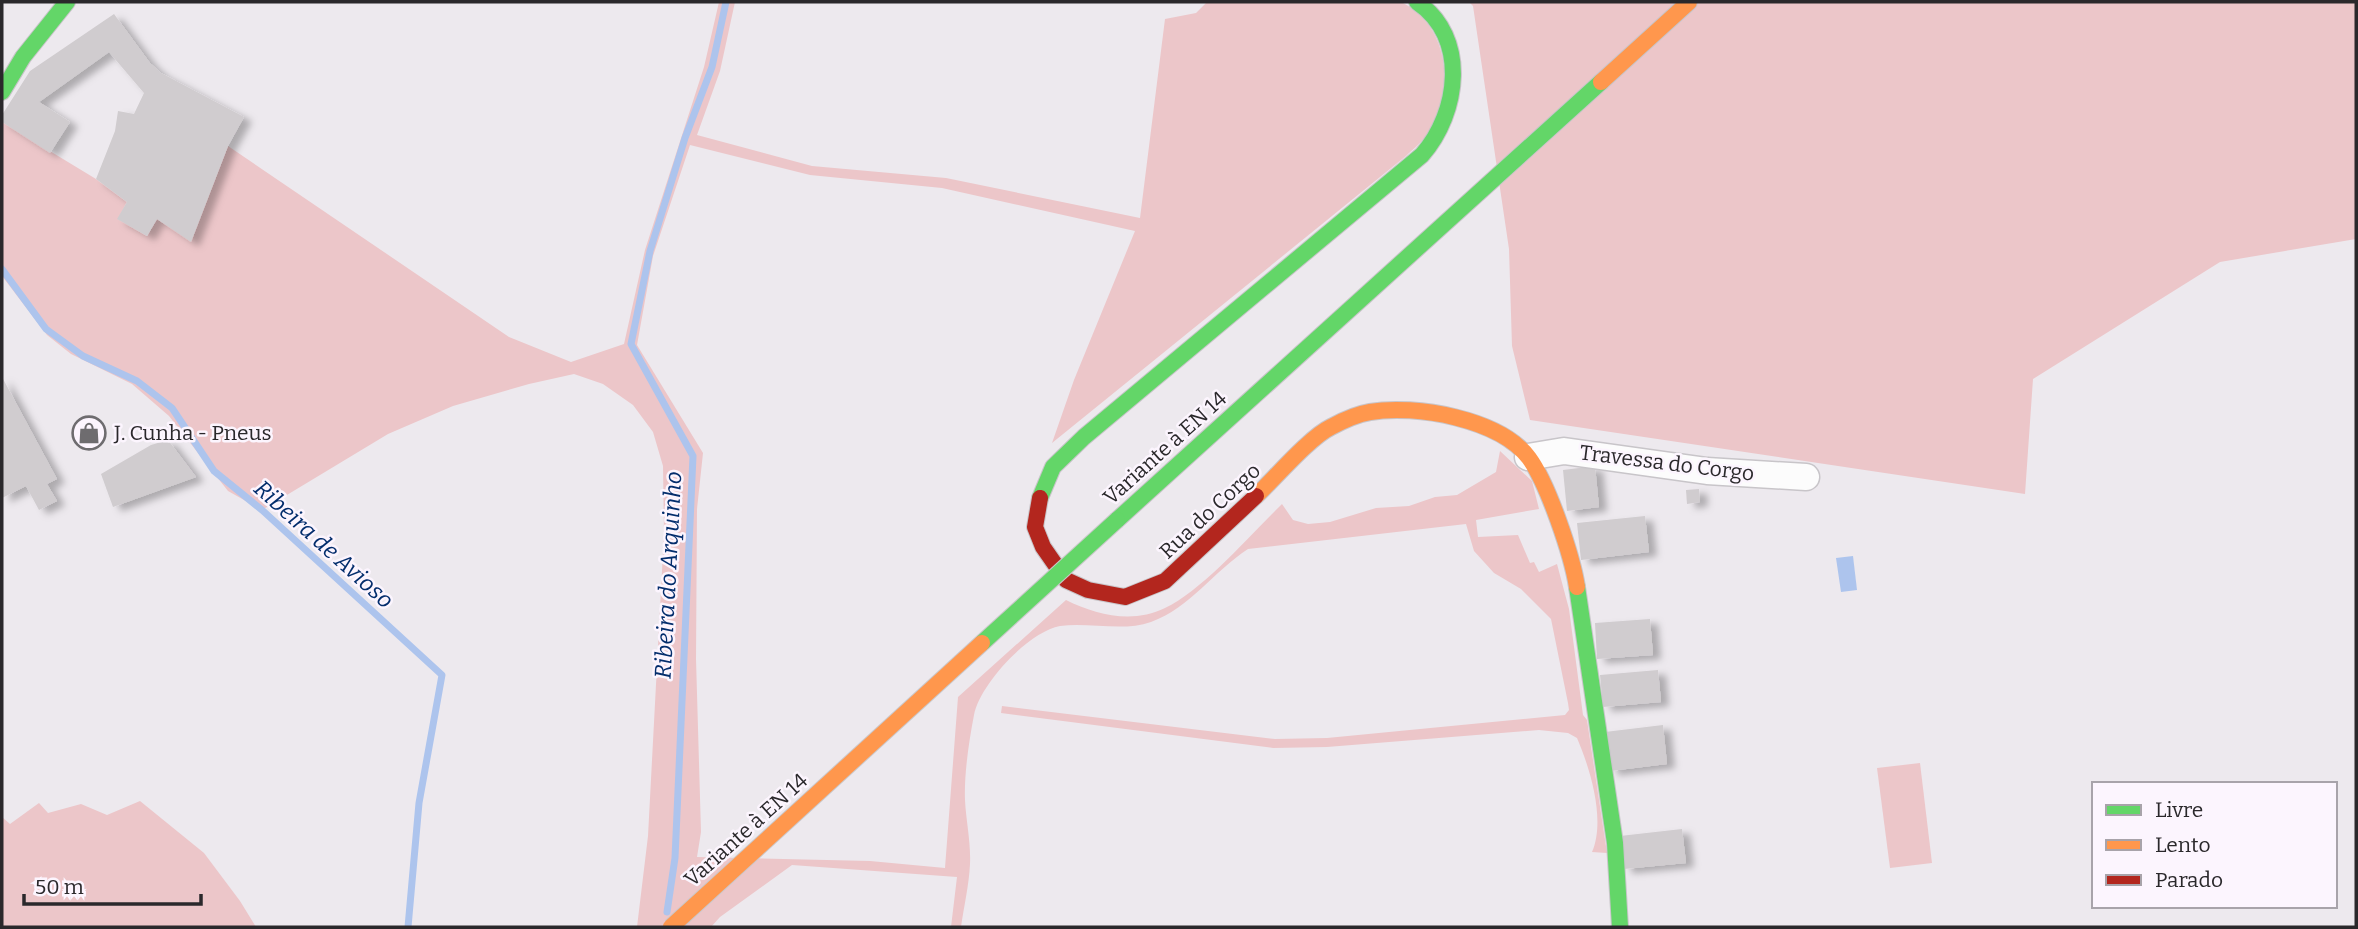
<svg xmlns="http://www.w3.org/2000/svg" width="2358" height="929" font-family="Bitter,serif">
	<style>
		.green { fill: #ecc6c9 }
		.water { fill: #adc4ed }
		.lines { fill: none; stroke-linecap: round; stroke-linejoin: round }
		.stream { stroke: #adc4ed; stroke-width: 7 }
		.building { fill: #d0cccf; filter: url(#shadow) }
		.street-casing { stroke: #c8c5c9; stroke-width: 29 }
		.fast-casing { stroke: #c8c5c9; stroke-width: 18 }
		.slow-casing { stroke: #c8c5c9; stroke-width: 18 }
		.jam-casing { stroke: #c8c5c9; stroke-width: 18 }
		.street { stroke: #fcfcfc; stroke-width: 26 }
		.fast { stroke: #63d668; stroke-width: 16 }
		.slow { stroke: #ff974d; stroke-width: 16 }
		.jam { stroke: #b3261e; stroke-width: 16 }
		.fast-bridge-casing { stroke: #cac8ca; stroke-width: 18; stroke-linecap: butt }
		.slow-bridge-casing { stroke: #cac8ca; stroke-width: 18; stroke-linecap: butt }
		.fast-bridge { stroke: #63d668; stroke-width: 16 }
		.slow-bridge { stroke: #ff974d; stroke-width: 16 }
		.labels { text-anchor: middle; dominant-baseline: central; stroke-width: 5; stroke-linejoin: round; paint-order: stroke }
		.poi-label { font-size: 21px; fill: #2a282b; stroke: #fcf5fe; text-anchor: start }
		.street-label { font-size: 21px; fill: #2a282b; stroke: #fcf5fe }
		.water-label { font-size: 23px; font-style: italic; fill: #032d6c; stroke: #fcf5fe }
	</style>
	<defs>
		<filter id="shadow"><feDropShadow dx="8" dy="4.5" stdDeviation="3.5" flood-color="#0004"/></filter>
	</defs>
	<rect width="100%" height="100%" fill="#ede9ee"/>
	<g class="green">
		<path d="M719 2H735L720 71 697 135 812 166 946 178 1140 218 1165 19 1196 13 1207 2H1401C1450 25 1457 94 1425 137 1420 144 1412 150 1406 156L1052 443 1074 380 1135 231 942 188 810 175 690 145 653 256 637 345 703 453 697 509 696 659 701 832 697 857 870 861 945 868 958 697 1066 600C1096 615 1133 624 1165 608 1203 590 1251 534 1282 504L1293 520 1308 524 1330 522 1376 508 1409 506 1435 497 1457 495 1496 472 1500 451 1532 481 1539 509 1476 520 1478 537 1518 535 1530 563 1534 562 1539 572 1557 564 1569 609 1583 715 1587 720 1607 853 1592 852C1606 820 1590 768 1577 738L1568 733 1539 730 1327 747 1273 748 1001 713 1002 706 1275 739 1327 738 1565 715 1569 710 1568 703 1551 619 1521 589 1494 573 1474 551 1466 524 1248 549C1214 571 1190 608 1151 622 1123 632 1089 622 1060 626 1028 632 980 684 974 715 969 741 964 774 965 800 966 821 971 842 970 864 969 885 964 906 961 927H951L957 877 792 865 720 917 711 927H637L648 836 664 533 663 466 653 432 633 405 603 384 574 374 529 384 453 406 388 434 262 510 228 491 169 416 132 384 71 354 47 335 2 276V122L96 179 127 202 118 219 147 236 157 219 191 241 228 146 509 337 571 362 624 344 645 250 704 67Z"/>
		<polygon points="1469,2 2356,2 2356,239 2220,262 2033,379 2025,494 1530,420 1512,346 1509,249 1473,6"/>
		<polygon points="1920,763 1932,863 1890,868 1877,768"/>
		<polygon points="140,801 204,853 240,901 256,927 2,927 2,817 10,824 39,803 48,813 81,804 107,815"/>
	</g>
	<polygon class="water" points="1853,556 1857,590 1841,592 1836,558"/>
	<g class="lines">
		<g class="stream">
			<polyline points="2,269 46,329 83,356 137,381 172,408 214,471 262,510 442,675 419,803 408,927"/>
			<polyline points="667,912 675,858 693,456 631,344 650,251 685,138 712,67 726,2"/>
		</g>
	</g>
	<g class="building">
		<polygon points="114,14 150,63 161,73 244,117 228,146 191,242 157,219 147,236 117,219 127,202 96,179 115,131 118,111 134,114 144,93 109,52 39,102 70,122 50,153 2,122 2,115 30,71"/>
		<polygon points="2,377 57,479 47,484 57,501 39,510 26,486 2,498"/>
		<polygon points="168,440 196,477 113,507 101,474 151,445"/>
		<polygon points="1595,466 1599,507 1567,511 1563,470"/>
		<polygon points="1699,489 1700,502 1687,504 1686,490"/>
		<polygon points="1645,516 1649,552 1581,560 1577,523"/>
		<polygon points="1650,619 1653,655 1597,659 1595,623"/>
		<polygon points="1658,670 1661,702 1603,707 1600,675"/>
		<polygon points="1663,725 1667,764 1610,771 1605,732"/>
		<polygon points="1682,829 1686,863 1624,869 1620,836"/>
	</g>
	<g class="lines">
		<defs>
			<polyline id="street" points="1528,457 1564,451 1707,471 1806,477"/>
			<g id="fast">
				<polyline points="2,92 23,57 67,2"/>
				<path d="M1040 498 1053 467 1084 437 1422 155C1459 113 1469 37 1417 2"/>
				<polyline points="1117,520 1601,82"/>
				<polyline points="1577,587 1615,843 1620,927"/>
			</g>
			<g id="slow">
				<polyline points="1601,82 1689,2"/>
				<path d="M1256 496C1275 478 1310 437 1331 427 1342 421 1358 414 1370 412 1415 404 1500 419 1529 458 1548 484 1572 555 1577 587"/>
			</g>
			<polyline id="jam" points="1040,498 1035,527 1043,547 1066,580 1088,590 1125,597 1165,581 1256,496"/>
		</defs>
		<use href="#street" class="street-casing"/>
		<use href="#fast" class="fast-casing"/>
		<use href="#slow" class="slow-casing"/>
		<use href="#jam" class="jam-casing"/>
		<use href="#street" class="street"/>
		<use href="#fast" class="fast"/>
		<use href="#slow" class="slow"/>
		<use href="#jam" class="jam"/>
		<defs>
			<polyline id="fast-bridge" points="982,643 1117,520"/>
			<polyline id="slow-bridge" points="671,927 982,643"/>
		</defs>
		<use href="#fast-bridge" class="fast-bridge-casing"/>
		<use href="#slow-bridge" class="slow-bridge-casing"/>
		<use href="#fast-bridge" class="fast-bridge"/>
		<use href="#slow-bridge" class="slow-bridge"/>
	</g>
	<defs>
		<symbol id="shop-ring" viewBox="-11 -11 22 22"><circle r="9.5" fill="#fcf5fe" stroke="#6e6c6f" stroke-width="1.5"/><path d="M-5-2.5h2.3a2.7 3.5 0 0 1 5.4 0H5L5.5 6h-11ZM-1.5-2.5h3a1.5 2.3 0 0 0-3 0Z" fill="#6e6c6f"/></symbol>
	</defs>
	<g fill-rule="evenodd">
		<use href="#shop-ring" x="70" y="414" width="38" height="38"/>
	</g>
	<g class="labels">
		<g class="poi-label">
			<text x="114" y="433">J. Cunha - Pneus</text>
		</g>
		<g class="street-label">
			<text transform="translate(1165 448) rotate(-42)">Variante à EN 14</text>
			<text transform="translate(1667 463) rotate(7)">Travessa do Corgo</text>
			<text transform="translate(1210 511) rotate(-43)">Rua do Corgo</text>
			<text transform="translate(746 830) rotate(-42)">Variante à EN 14</text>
		</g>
		<g class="water-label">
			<text transform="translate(324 544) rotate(42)">Ribeira de Avioso</text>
			<text transform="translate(668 575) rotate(-87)">Ribeira do Arquinho</text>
		</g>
	</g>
	<rect width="2358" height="929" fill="none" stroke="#2a282b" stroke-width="7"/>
	<rect x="2092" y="782" width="245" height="126" fill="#fcf5fe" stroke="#a8a3aa" stroke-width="2"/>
	<rect x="2106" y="805" width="35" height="10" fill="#63d668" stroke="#a8a3aa" stroke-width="2"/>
	<text x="2155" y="817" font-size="21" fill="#2a282b">Livre</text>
	<rect x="2106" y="840" width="35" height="10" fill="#ff974d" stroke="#a8a3aa" stroke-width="2"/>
	<text x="2155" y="852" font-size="21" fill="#2a282b">Lento</text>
	<rect x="2106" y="875" width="35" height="10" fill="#b3261e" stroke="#a8a3aa" stroke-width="2"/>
	<text x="2155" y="887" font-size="21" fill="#2a282b">Parado</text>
	<path d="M24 894v10h177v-10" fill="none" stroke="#2a282b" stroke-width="3.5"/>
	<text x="35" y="894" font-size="21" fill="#2a282b" stroke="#fcf5fe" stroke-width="5" paint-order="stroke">50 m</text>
</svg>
